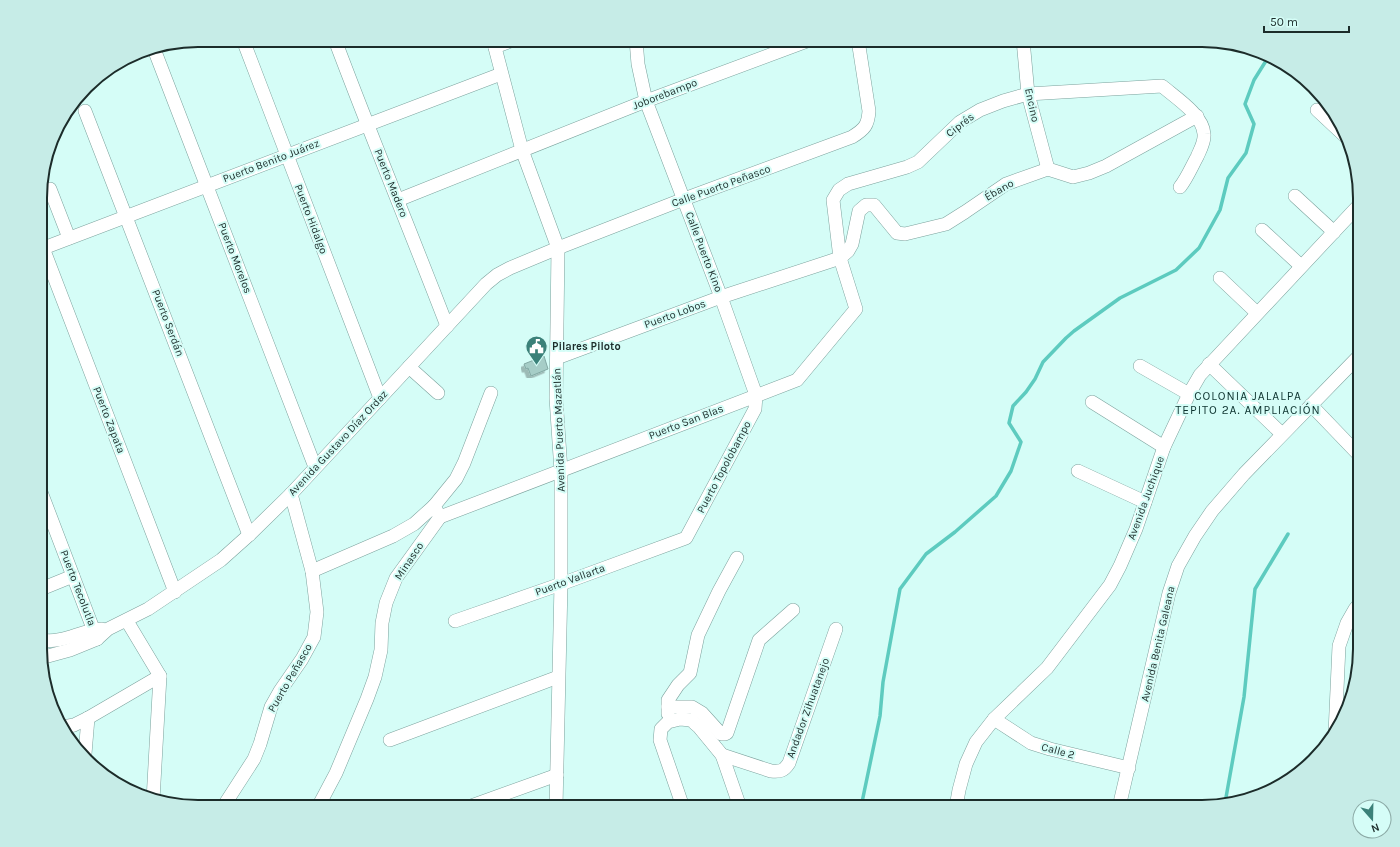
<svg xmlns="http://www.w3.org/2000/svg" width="1400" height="847" font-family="Karla,sans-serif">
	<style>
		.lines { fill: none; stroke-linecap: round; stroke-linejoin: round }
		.stream { stroke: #5dcbbf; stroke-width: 3.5 }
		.building { fill: #a6cdc7; stroke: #82a8a3; filter: url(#shadow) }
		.minor-casing { stroke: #7ca29d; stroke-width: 14 }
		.minor { stroke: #fff; stroke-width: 13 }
		.labels { text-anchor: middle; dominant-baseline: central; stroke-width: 4; stroke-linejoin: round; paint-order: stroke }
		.street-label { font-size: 11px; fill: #1c2c2a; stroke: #d5fdf7 }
		.poi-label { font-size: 11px; font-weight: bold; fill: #1c2c2a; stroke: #d5fdf7; text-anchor: start }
		.neighbourhood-label { font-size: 12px; letter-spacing: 1px; fill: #0d332f; stroke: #d5fdf7 }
		.rim { fill: none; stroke: #1c2c2a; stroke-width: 2 }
	</style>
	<defs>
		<filter id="shadow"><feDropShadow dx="-3.5" dy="3.5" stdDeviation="0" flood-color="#0004"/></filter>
	</defs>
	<rect width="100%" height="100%" fill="#d5fdf7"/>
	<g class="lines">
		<g class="stream">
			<polyline points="1225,803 1244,697 1255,589 1288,534"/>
			<polyline points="861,807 880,716 883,682 900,589 926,554 955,532 996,496 1011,471 1021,442 1009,423 1013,406 1026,392 1035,379 1043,362 1066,338 1074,331 1120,298 1176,270 1199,248 1220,210 1228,178 1246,153 1254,124 1245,104 1254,80 1269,56"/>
		</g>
	</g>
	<polygon class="building" points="544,356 548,369 531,376 528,368 526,369 524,364"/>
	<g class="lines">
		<defs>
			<g id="minor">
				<polyline points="243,40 380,398"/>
				<path d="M335 40C371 136 410 230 447 326"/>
				<polyline points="493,40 522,150 558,248 556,398 561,471 561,584 556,807"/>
				<polyline points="1023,40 1028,94 1048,169"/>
				<polyline points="495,47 513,40"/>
				<polyline points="154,49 315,467"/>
				<polyline points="1317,110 1347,138"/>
				<polyline points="85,111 249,535"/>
				<polyline points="50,189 69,238"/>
				<polyline points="1295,196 1334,232"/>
				<polyline points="398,200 646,101 810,40"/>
				<polyline points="1262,230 1301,266"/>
				<polyline points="43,248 175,592"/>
				<polyline points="41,249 501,74"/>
				<polyline points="1220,278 1257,313"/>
				<polyline points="557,358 721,297 840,258 848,251 852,244 859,211 866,205 874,205 897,233 905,234 946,224 965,212 1006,184 1048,169 1073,177 1089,173 1106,166 1197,116"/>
				<polyline points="1209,364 1282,434"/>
				<polyline points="1140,366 1189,394"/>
				<polyline points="409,367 438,393"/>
				<polyline points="1092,402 1164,447"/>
				<polyline points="1311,405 1359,455"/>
				<polyline points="1078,471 1145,502"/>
				<polyline points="41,492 97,639"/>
				<path d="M440 517 797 380 856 309 840 258 833 200 839 190 848 184 907 167 918 162 960 122 980 110 1003 101 1028 94 1162 86C1176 98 1203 115 1204 134 1205 142 1200 150 1197 157 1191 168 1187 178 1180 187"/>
				<polyline points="312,571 393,536 414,524 434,506"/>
				<polyline points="41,589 73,576"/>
				<polyline points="127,621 160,676 153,800"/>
				<polyline points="455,621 561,584 686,538 755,409 756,395 721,297 646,101 638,64 636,40"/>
				<path d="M41 640C63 644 81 630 102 629"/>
				<path d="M41 656H48L70 650 97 639 108 629 148 609 221 560 249 535 291 494 486 284 497 275 510 268 558 248 684 199 852 137C865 129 868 125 869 111L858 40"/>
				<polyline points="668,707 692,707 702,713 721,734 725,734 727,733 759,640 793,610"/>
				<polyline points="668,714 668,700 678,685 690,673 698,635 719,591 737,558"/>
				<polyline points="994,719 1031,743 1050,749 1129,768"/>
				<polyline points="63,727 74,725 88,718 160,676"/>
				<polyline points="1335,733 1339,646 1347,623 1355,609 1360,603"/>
				<polyline points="390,740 558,677"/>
				<polyline points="85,754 88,718"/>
				<path d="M722 755 771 771C780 772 784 771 789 763L836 629"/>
				<polyline points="223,807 254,759 260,744 271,707 280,691 302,659 314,637 317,612 312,571 291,494"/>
				<polyline points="318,807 336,773 367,699 375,677 381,650 382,623 386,603 396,578 440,517 434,506 456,479 464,463 491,393"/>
				<polyline points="468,807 557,775"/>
				<polyline points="683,807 660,740 661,729 668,722 680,719 691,720 699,727 722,755 740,807"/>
				<polyline points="956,807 959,790 966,764 976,742 994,719 1047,668 1110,585 1120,566 1136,529 1164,447 1189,394 1200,375 1360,204"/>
				<polyline points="1119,807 1169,593 1178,566 1195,536 1212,511 1244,474 1360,355"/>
			</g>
		</defs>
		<use href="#minor" class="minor-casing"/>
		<use href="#minor" class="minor"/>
	</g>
	<defs>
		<symbol id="civic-pin" viewBox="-11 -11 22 30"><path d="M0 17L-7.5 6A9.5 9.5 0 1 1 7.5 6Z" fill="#3b8179" stroke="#d5fdf7"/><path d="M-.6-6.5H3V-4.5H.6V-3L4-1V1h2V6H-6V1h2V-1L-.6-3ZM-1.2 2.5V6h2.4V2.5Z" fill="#fff"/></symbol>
	</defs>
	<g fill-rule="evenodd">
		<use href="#civic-pin" x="524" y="334" width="25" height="34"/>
	</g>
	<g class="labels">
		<g class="street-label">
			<text transform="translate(665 94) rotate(-21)">Joborebampo</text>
			<text transform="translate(1032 105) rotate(78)">Encino</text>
			<text transform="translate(960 125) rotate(-38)">Ciprés</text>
			<text transform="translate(271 161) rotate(-21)">Puerto Benito Juárez</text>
			<text transform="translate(391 183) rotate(68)">Puerto Madero</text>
			<text transform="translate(721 186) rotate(-20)">Calle Puerto Peñasco</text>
			<text transform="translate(999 190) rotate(-30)">Ébano</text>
			<text transform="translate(311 219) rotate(69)">Puerto Hidalgo</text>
			<text transform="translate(704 252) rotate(69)">Calle Puerto Kino</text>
			<text transform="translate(235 258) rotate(69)">Puerto Morelos</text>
			<text transform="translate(675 314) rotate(-20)">Puerto Lobos</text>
			<text transform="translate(168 323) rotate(69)">Puerto Serdán</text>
			<text transform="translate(109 420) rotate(69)">Puerto Zapata</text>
			<text transform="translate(686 422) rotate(-21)">Puerto San Blas</text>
			<text transform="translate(559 430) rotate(-92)">Avenida Puerto Mazatlán</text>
			<text transform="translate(338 443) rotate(-47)">Avenida Gustavo Díaz Ordaz</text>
			<text transform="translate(724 467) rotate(-62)">Puerto Topolobampo</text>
			<text transform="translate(1146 498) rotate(-70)">Avenida Juchique</text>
			<text transform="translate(409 561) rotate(-56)">Minasco</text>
			<text transform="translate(570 580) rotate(-20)">Puerto Vallarta</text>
			<text transform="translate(78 588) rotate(69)">Puerto Tecolutla</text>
			<text transform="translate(1158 644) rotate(-77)">Avenida Benita Galeana</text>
			<text transform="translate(290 678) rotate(-60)">Puerto Peñasco</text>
			<text transform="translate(808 708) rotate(-70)">Andador Zihuatanejo</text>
			<text transform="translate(1058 751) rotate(15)">Calle 2</text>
		</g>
		<g class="poi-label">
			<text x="552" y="346">Pilares Piloto</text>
		</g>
		<g class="neighbourhood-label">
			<text x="1248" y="396">COLONIA JALALPA<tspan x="1248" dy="14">TEPITO 2A. AMPLIACIÓN</tspan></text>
		</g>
	</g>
	<path d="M0 0H1400V847H0ZM198 47H1202A151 151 0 0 1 1353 198V649A151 151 0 0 1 1202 800H198A151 151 0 0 1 47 649V198A151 151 0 0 1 198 47Z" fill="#c6ece7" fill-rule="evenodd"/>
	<path class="rim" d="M198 47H1202A151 151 0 0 1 1353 198V649A151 151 0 0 1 1202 800H198A151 151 0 0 1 47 649V198A151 151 0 0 1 198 47Z"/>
	<g transform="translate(1372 819) rotate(160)"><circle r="19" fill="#d5fdf7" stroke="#8ba9a5"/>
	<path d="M0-3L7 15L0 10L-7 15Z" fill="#3b8179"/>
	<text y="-6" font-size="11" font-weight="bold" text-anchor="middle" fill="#1c2c2a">N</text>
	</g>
	<path d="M1264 26v6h85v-6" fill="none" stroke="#1c2c2a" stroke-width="2"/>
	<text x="1270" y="26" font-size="12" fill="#1c2c2a" stroke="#d5fdf7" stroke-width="3" paint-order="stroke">50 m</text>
</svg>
